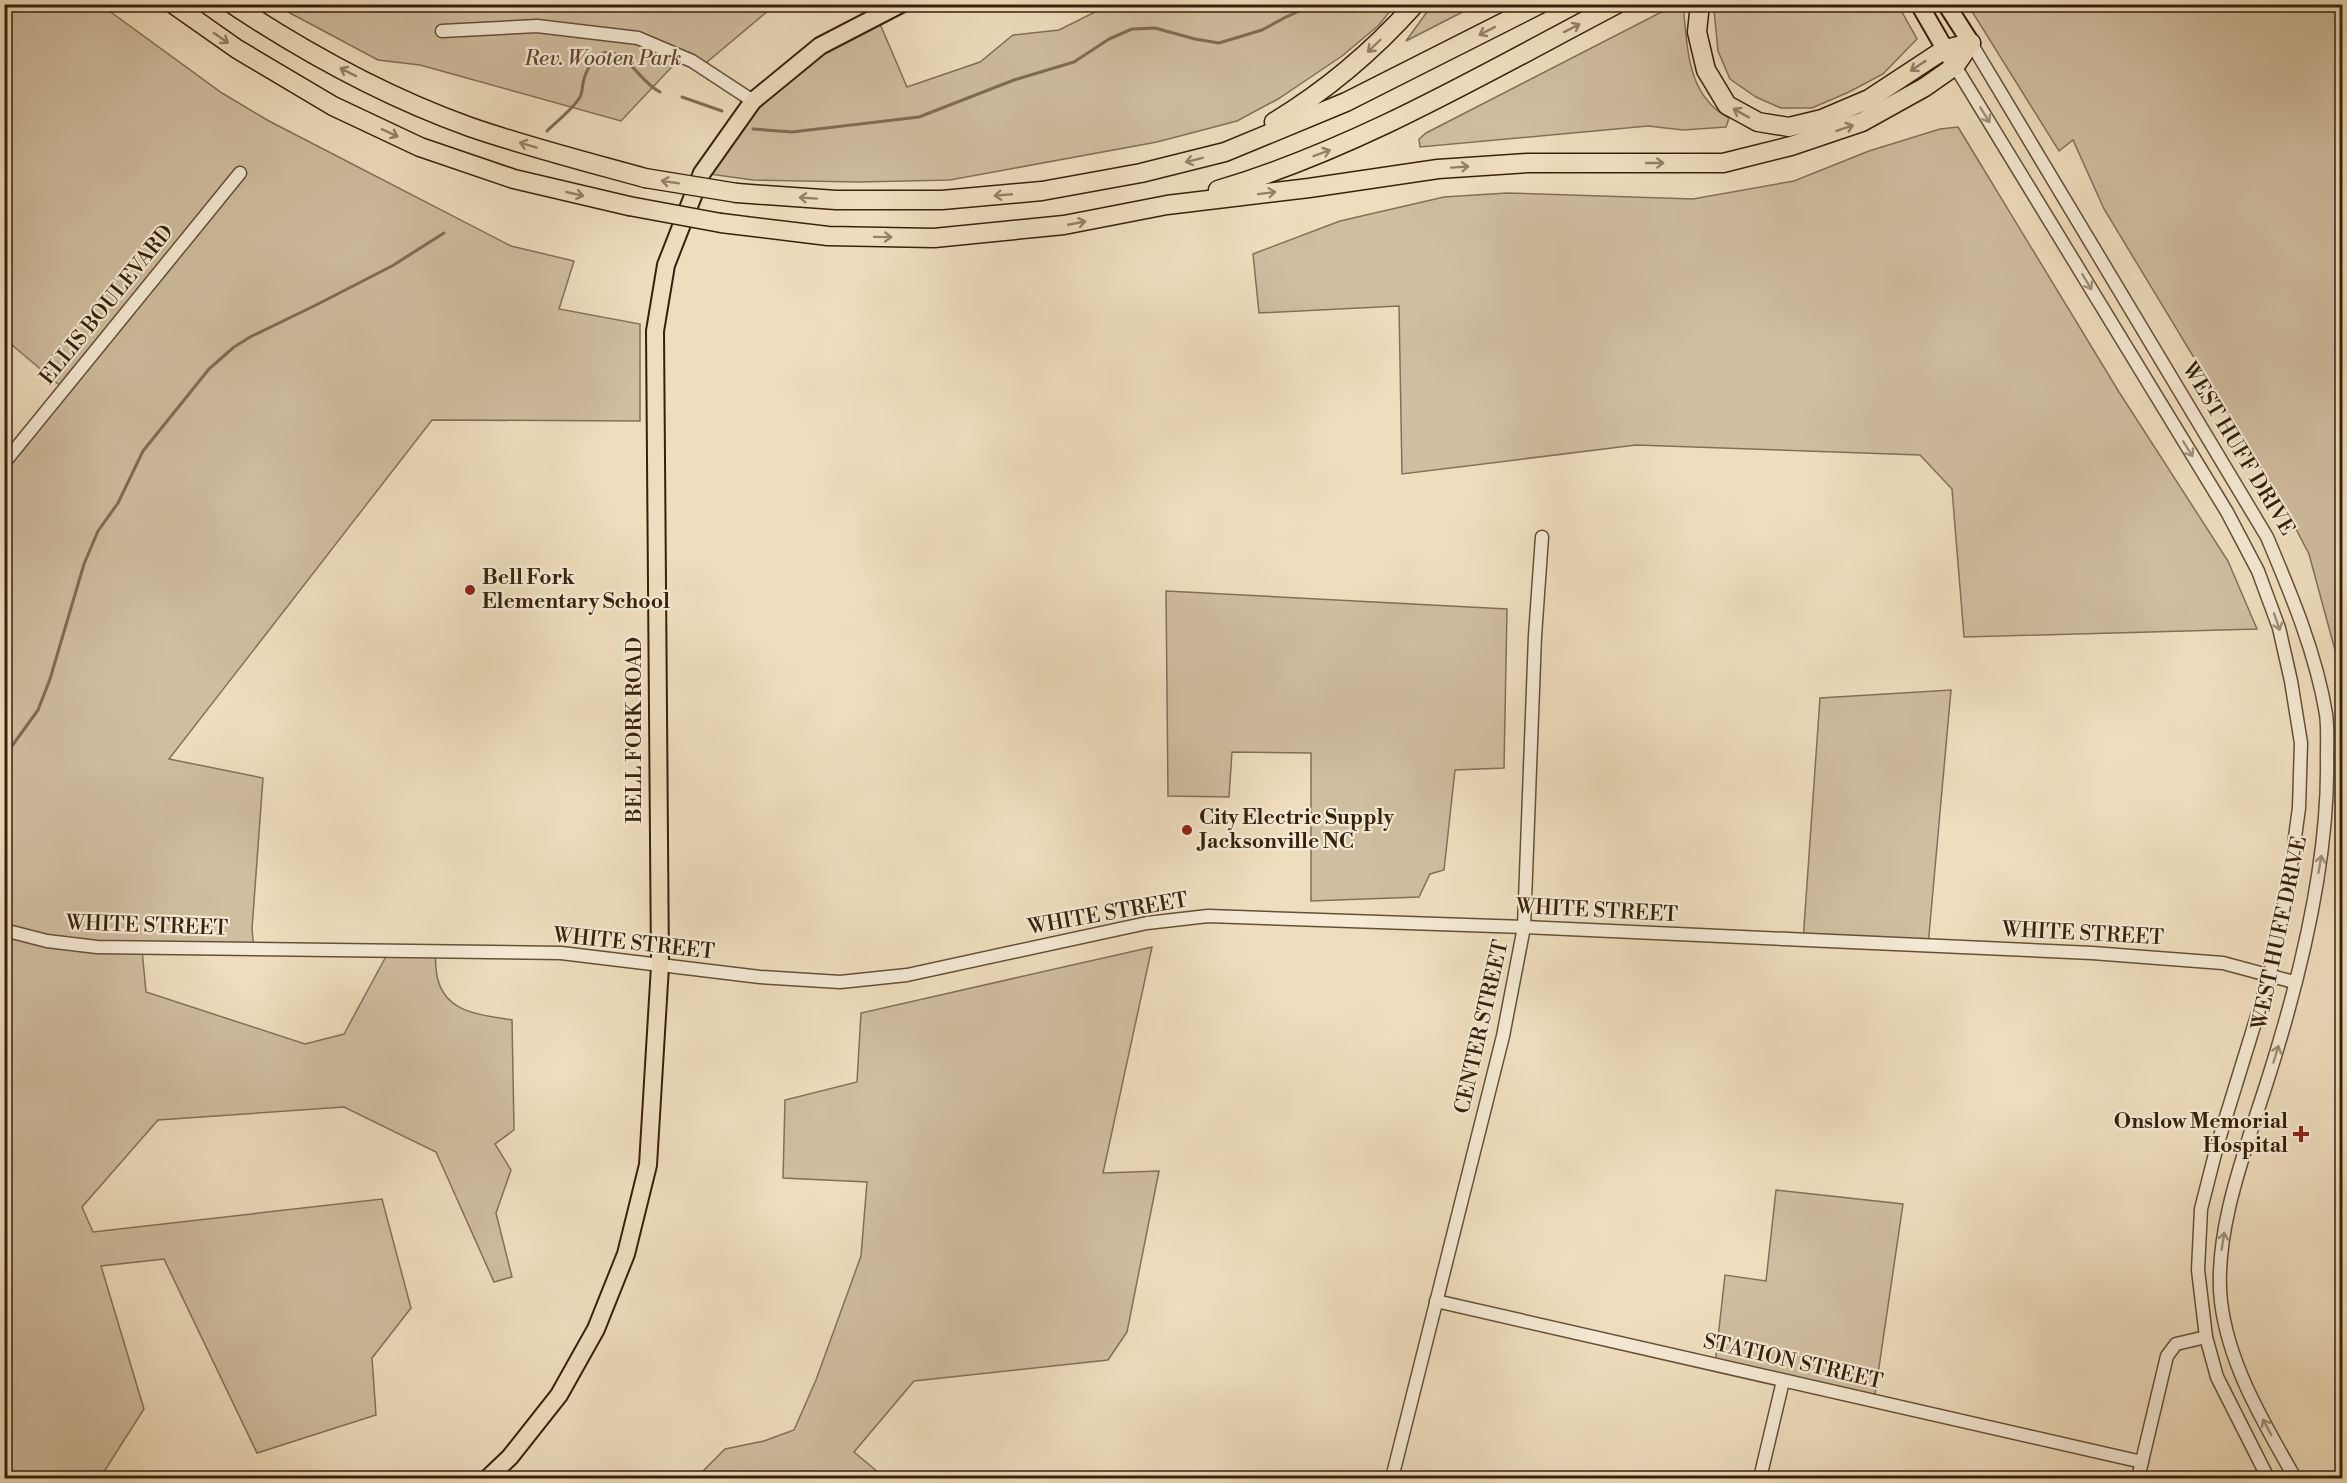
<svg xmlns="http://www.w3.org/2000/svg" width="2347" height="1483" font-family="'Libre Bodoni',serif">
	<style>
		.green { fill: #d0bea0; stroke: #847056; stroke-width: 1.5 }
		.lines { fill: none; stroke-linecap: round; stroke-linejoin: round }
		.stream { stroke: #816c52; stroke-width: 3 }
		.minor-casing { stroke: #665038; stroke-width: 15 }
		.major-casing { stroke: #38210b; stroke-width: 20 }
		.highway-casing { stroke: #38210b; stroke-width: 21 }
		.minor { stroke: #f5ead5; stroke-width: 12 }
		.major { stroke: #efdebe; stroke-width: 16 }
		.highway { stroke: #efdebe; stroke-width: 18 }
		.highway-bridge-casing { stroke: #38210b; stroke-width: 21; stroke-linecap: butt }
		.highway-bridge { stroke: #efdebe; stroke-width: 18 }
		.oneway { stroke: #948064 }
		.oneway2 { stroke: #a0907a }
		.poi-dot { fill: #8f2418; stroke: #f5ead5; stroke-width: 2 }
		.labels { text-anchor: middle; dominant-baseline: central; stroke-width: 4.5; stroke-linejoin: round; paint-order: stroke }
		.park-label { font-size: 21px; font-style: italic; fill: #5e4830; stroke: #f5ead5 }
		.street-label { font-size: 21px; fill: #38210b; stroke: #f5ead5 }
		.poi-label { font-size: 21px; font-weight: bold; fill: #38210b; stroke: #f5ead5; text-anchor: start }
	</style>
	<rect width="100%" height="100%" fill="#efdebe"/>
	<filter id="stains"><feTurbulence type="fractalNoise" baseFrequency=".00333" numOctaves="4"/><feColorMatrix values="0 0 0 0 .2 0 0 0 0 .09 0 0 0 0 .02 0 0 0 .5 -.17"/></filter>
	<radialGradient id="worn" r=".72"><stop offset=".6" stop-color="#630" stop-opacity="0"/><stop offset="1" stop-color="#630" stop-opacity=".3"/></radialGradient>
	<g class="green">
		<path d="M5 4 101 5 222 93 269 121 511 246 574 261 559 309 640 324V421L432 420 169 759 263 778 252 929 254 950H142L146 992 305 1044 344 1034 389 951H435C436 960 435 971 438 980 447 1014 483 1015 512 1020L514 1130 495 1144 511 1170 496 1213 512 1277 494 1282 436 1152 344 1107 158 1120 82 1207 93 1232 382 1199 411 1308 372 1358 376 1415 257 1453 164 1259 101 1266 144 1409 100 1478H5V463L64 389 5 339Z"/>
		<polygon points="1718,4 1898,5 1917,39 1883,74 1849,92 1812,108 1781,108 1756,97 1730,79 1718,51 1714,10"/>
		<polygon points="275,5 775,5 701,67 683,55 621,121 420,65 378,60"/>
		<polygon points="1109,5 1395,5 1379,25 1342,56 1278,99 1237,121 1157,142 950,180 859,182 753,180 702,173 753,101 877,17 907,87 980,62 1013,35 1059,30"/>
		<polygon points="1432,5 1476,5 1406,41"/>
		<path d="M1675 5H1683C1688 48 1686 95 1729 118L1726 127 1683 130 1648 126 1420 147 1419 139 1426 133Z"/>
		<polygon points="1968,5 2342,5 2342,676 2309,554 2285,508 2104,209 2073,140 2059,151"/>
		<polygon points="1958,127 2119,392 2228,561 2257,629 1964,637 1952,489 1920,455 1636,445 1402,474 1399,306 1259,313 1253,254 1340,221 1444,197 1507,193 1693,199 1794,181 1869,151 1940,129"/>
		<polygon points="1166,591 1507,609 1504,768 1455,770 1444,870 1430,874 1419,897 1311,901 1311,753 1232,752 1229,797 1168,796"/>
		<polygon points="1951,690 1928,946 1803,941 1820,698"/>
		<polygon points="1152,947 1103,1173 1159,1171 1127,1332 1108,1360 914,1381 854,1452 885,1478 713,1478 702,1472 725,1449 764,1441 794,1430 816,1380 861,1256 867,1182 783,1178 785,1100 857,1082 861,1013"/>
		<polygon points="1776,1190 1903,1204 1874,1401 1715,1365 1725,1275 1766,1281"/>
	</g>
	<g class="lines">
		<g class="stream">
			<polyline points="682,97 722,111"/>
			<polyline points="753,129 792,132 919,117 1014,80 1074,62 1109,39 1132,29 1155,28 1195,39 1219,43 1262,30 1286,17 1315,4"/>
			<path d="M547 131C557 121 573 109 580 97 583 91 582 85 584 79 587 68 599 48 613 53 633 61 642 83 660 92"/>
			<polyline points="4,757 38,710 50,679 84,564 98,531 118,503 143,451 209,369 234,347 250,337 316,305 392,266 444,233"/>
		</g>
		<defs>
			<g id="minor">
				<polyline points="442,31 537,26 638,38 692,61 753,101"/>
				<path d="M1971 43 2267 537C2291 594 2316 653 2326 714 2328 728 2327 744 2327 759 2329 864 2299 982 2267 1082 2246 1148 2213 1233 2221 1302 2229 1366 2264 1423 2295 1478"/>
				<polyline points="1955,66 2227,512 2258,571 2279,628 2291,681 2301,743 2299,808 2289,881 2270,974 2217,1146 2201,1209 2198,1270 2206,1337 2217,1377 2268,1478"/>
				<polyline points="4,463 240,173"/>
				<polyline points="4,930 47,941 97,947 561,953 760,977 840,982 907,975 1147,923 1208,916 1524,927 2092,953 2223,963 2294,982"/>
				<polyline points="1436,1301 2142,1462"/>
				<polyline points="1392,1478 1503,1036 1524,927 1535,636 1542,537"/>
				<polyline points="1760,1478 1783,1381"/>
				<polyline points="2138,1478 2167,1356 2176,1344 2206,1337"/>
			</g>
			<g id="major">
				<polyline points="1919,4 1952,61"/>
				<polyline points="1946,4 1971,43"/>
				<polyline points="488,1478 510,1457 559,1395 596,1329 626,1254 648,1165 660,966 655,331 666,265 702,173 753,101 820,46 901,4"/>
			</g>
			<g id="highway">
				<polyline points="173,4 237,49 333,106 420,147 514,179 629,206"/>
				<path d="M232 4C306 53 386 97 470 127 528 147 587 162 645 178"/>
				<polyline points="1700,4 1697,32 1706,70 1727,105 1758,122 1789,127 1822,119 1869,99 1945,49 1971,43"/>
				<path d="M1274 122C1327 90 1374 50 1415 4"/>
				<path d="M1218 190C1359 148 1487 72 1617 4"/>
				<polyline points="737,193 836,200 942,200 1042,191 1141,173 1225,152 1346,102 1540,4"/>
				<polyline points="721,223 828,236 934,238 1064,225 1167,205 1309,188 1438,169 1528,163 1723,163 1791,146 1862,122 1925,87 1955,66 1971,43"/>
			</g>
		</defs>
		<use href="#minor" class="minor-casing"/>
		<use href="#major" class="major-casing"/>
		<use href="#highway" class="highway-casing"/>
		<use href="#minor" class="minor"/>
		<use href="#major" class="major"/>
		<use href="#highway" class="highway"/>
		<defs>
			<g id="highway-bridge">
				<polyline points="645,178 737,193"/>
				<polyline points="629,206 721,223"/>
			</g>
		</defs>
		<use href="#highway-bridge" class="highway-bridge-casing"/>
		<use href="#highway-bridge" class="highway-bridge"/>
	</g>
	<defs><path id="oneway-shaft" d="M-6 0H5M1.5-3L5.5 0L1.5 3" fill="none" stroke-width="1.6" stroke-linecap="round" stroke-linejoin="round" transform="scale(1.5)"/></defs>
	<g class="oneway">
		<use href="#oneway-shaft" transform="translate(1572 28) rotate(-27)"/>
		<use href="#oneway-shaft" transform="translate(1487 31) rotate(153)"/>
		<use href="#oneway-shaft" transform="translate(221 38) rotate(35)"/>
		<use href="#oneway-shaft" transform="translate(1374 46) rotate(136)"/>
		<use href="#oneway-shaft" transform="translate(1918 66) rotate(147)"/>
		<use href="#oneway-shaft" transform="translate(348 72) rotate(-153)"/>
		<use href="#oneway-shaft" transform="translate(1741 113) rotate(-151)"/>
		<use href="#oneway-shaft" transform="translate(1845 128) rotate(-19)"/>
		<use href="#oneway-shaft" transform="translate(390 133) rotate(25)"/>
		<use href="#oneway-shaft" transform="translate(528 145) rotate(-163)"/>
		<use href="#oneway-shaft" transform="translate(1322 153) rotate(-21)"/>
		<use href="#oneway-shaft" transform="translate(1194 160) rotate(166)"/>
		<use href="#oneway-shaft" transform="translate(1655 163)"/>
		<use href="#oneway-shaft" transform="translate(1460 167) rotate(-4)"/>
		<use href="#oneway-shaft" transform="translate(670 182) rotate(-171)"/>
		<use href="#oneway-shaft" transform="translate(1267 193) rotate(-7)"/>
		<use href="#oneway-shaft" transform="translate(575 194) rotate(13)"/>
		<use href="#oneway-shaft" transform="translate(1003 195) rotate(175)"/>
		<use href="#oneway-shaft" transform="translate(808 198) rotate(-176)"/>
		<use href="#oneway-shaft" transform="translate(1077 223) rotate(-11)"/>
		<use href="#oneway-shaft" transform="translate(883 237) rotate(1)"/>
	</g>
	<g class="oneway2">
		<use href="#oneway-shaft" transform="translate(1985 115) rotate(59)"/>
		<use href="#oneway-shaft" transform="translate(2087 282) rotate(59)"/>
		<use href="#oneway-shaft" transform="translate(2188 449) rotate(58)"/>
		<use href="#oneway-shaft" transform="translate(2277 622) rotate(71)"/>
		<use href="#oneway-shaft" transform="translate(2320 864) rotate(-80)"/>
		<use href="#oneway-shaft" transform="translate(2276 1054) rotate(-73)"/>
		<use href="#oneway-shaft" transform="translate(2223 1241) rotate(-81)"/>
		<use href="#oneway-shaft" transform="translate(2267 1427) rotate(-118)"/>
	</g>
	<g class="poi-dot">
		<circle cx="470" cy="590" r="6"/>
		<circle cx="1187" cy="830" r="6"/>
		<path d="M2298 1125h6v6h6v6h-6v6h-6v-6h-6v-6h6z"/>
	</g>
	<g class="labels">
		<g class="park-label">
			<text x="603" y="59">Rev. Wooten Park</text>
		</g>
		<g class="street-label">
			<text transform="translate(107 305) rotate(-51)">ELLIS BOULEVARD</text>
			<text transform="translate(2238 449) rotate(59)">WEST HUFF DRIVE</text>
			<text transform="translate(635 730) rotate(-90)">BELL FORK ROAD</text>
			<text transform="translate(1597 911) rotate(3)">WHITE STREET</text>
			<text transform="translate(1108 914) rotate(-10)">WHITE STREET</text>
			<text transform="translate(147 926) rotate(2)">WHITE STREET</text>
			<text transform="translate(2280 933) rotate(-78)">WEST HUFF DRIVE</text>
			<text transform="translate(2083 934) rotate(3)">WHITE STREET</text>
			<text transform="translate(634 944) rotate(6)">WHITE STREET</text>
			<text transform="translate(1482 1027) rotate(-77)">CENTER STREET</text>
			<text transform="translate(1793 1362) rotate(13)">STATION STREET</text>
		</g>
		<g class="poi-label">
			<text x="482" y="578">Bell Fork<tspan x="482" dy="24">Elementary School</tspan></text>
			<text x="1199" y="818">City Electric Supply<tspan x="1199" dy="24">Jacksonville NC</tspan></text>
			<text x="2288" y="1122" text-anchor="end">Onslow Memorial<tspan x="2288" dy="24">Hospital</tspan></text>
		</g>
	</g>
	<rect width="2347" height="1483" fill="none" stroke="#efdebe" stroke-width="24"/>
	<rect x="6" y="6" width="2335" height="1471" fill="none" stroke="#38210b" stroke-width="3"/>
	<rect x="12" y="12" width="2323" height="1459" fill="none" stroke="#38210b" stroke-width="1.5"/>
	<rect width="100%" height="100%" filter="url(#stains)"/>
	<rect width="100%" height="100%" fill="url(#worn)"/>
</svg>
